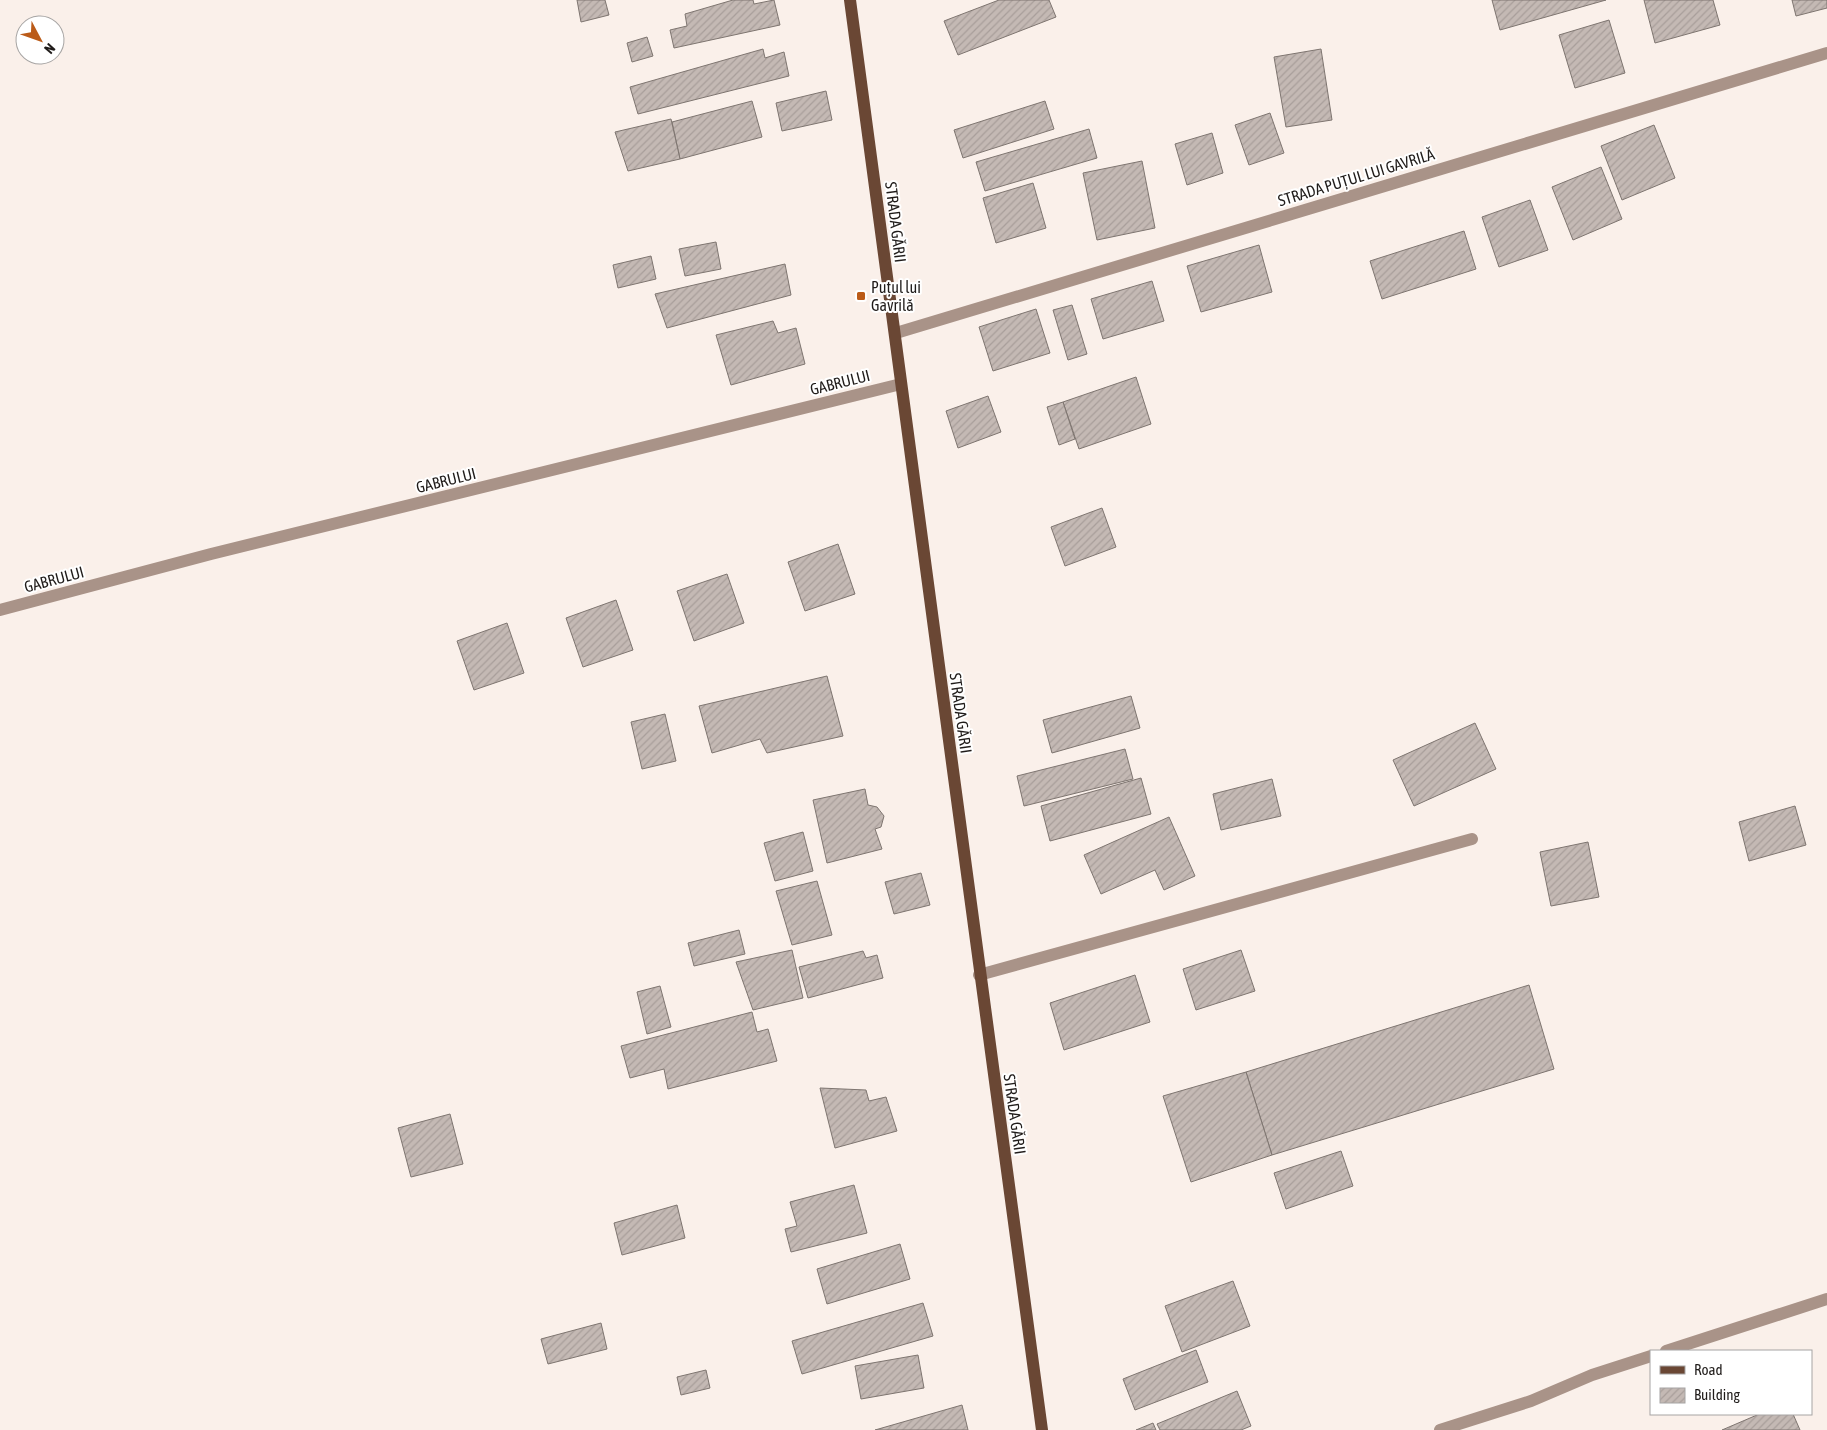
<svg xmlns="http://www.w3.org/2000/svg" width="1827" height="1430" font-family="'Asap Condensed',sans-serif">
	<style>
		.building { fill: url(#building-hatch); stroke: #7e7570 }
		.lines { fill: none; stroke-linecap: round; stroke-linejoin: round }
		.minor { stroke: #a99388; stroke-width: 12 }
		.major { stroke: #6a4734; stroke-width: 12 }
		.poi-dot { fill: #bb5b18; stroke: #fff; stroke-width: 2 }
		.labels { text-anchor: middle; dominant-baseline: central; stroke-width: 4; stroke-linejoin: round; paint-order: stroke }
		.street-label { font-size: 16px; fill: #201c1a; stroke: #fff }
		.poi-label { font-size: 16px; fill: #201c1a; stroke: #fff; text-anchor: start }
	</style>
	<defs>
		<pattern id="building-hatch" width="6" height="6" patternUnits="userSpaceOnUse" patternTransform="scale(1.25)"><rect width="6" height="6" fill="#c4b9b4"/><path d="M-1 1l2-2M0 6l6-6M5 7l2-2" fill="none" stroke="#a89e9a"/></pattern>
	</defs>
	<rect width="100%" height="100%" fill="#faf0ea"/>
	<g class="building">
		<polygon points="577,0 605,0 609,15 581,22"/>
		<polygon points="733,0 753,0 754,4 774,0 780,25 674,48 670,30 687,26 685,14"/>
		<polygon points="999,0 1049,0 1056,17 958,55 944,21"/>
		<polygon points="1492,0 1606,0 1500,30"/>
		<polygon points="1644,0 1713,0 1720,25 1655,43"/>
		<polygon points="1792,0 1827,0 1827,8 1796,16"/>
		<polygon points="1609,20 1625,73 1575,88 1559,35"/>
		<polygon points="647,37 653,56 632,62 627,43"/>
		<polygon points="763,49 765,58 784,52 789,76 638,114 630,87"/>
		<polygon points="1321,49 1332,120 1286,127 1274,57"/>
		<polygon points="826,91 832,120 782,131 776,103"/>
		<polygon points="752,101 762,137 680,159 672,122"/>
		<polygon points="1045,101 1054,129 963,158 954,130"/>
		<polygon points="1270,113 1284,153 1249,165 1235,125"/>
		<polygon points="671,119 680,159 628,171 615,132"/>
		<polygon points="1654,125 1675,178 1622,200 1601,146"/>
		<polygon points="1089,129 1097,158 985,191 976,162"/>
		<polygon points="1212,133 1223,173 1187,185 1175,144"/>
		<polygon points="1142,161 1155,228 1097,240 1083,173"/>
		<polygon points="1601,167 1622,219 1573,240 1552,187"/>
		<polygon points="1033,183 1046,228 996,243 983,198"/>
		<polygon points="1530,200 1548,250 1499,267 1482,217"/>
		<polygon points="1464,231 1476,269 1382,299 1370,261"/>
		<polygon points="716,242 721,269 685,276 679,249"/>
		<polygon points="1259,245 1272,292 1201,312 1187,266"/>
		<polygon points="651,256 656,279 618,288 613,265"/>
		<polygon points="785,264 791,295 667,328 655,294"/>
		<polygon points="1152,281 1164,321 1103,339 1091,299"/>
		<polygon points="1072,305 1087,354 1068,360 1053,310"/>
		<polygon points="1036,309 1050,353 993,371 979,327"/>
		<polygon points="773,321 778,333 796,328 805,364 731,385 716,335"/>
		<polygon points="1136,377 1151,424 1079,449 1063,402"/>
		<polygon points="988,396 1001,432 958,448 946,411"/>
		<polygon points="1063,402 1075,439 1059,445 1047,407"/>
		<polygon points="1102,508 1116,547 1065,566 1051,527"/>
		<polygon points="838,544 855,594 805,611 788,562"/>
		<polygon points="727,574 744,623 694,641 677,591"/>
		<polygon points="616,600 633,650 583,667 566,618"/>
		<polygon points="507,623 524,673 474,690 457,641"/>
		<polygon points="827,676 843,736 767,753 760,739 712,753 699,706"/>
		<polygon points="1131,696 1140,728 1052,753 1043,720"/>
		<polygon points="665,714 676,761 642,769 631,722"/>
		<polygon points="1475,723 1496,769 1414,806 1393,760"/>
		<polygon points="1125,749 1133,779 1024,806 1017,776"/>
		<polygon points="1141,778 1151,814 1050,841 1041,806"/>
		<polygon points="1272,779 1281,816 1221,830 1213,794"/>
		<polygon points="865,789 868,805 877,807 884,816 881,827 875,829 882,849 827,863 813,800"/>
		<polygon points="1795,806 1806,845 1749,861 1739,822"/>
		<polygon points="1169,817 1195,876 1164,890 1155,870 1101,894 1084,855"/>
		<polygon points="803,832 813,871 775,881 764,843"/>
		<polygon points="1588,842 1599,897 1551,906 1540,852"/>
		<polygon points="921,873 930,905 894,914 885,882"/>
		<polygon points="817,881 832,935 792,945 776,891"/>
		<polygon points="739,930 745,954 694,966 688,943"/>
		<polygon points="792,950 803,998 753,1010 736,962"/>
		<polygon points="1241,950 1255,991 1196,1010 1183,969"/>
		<polygon points="863,951 866,958 877,955 883,978 808,998 799,967"/>
		<polygon points="1135,975 1150,1022 1064,1050 1050,1003"/>
		<polygon points="1529,985 1554,1069 1272,1155 1246,1072"/>
		<polygon points="660,986 671,1027 647,1034 637,992"/>
		<polygon points="752,1012 757,1032 768,1029 777,1061 668,1089 664,1069 630,1078 621,1046"/>
		<polygon points="1246,1072 1272,1155 1191,1182 1163,1096"/>
		<polygon points="820,1088 866,1090 869,1101 886,1097 897,1131 835,1148"/>
		<polygon points="450,1114 463,1164 411,1177 398,1128"/>
		<polygon points="1341,1151 1353,1186 1286,1209 1274,1173"/>
		<polygon points="854,1185 867,1233 791,1252 785,1229 797,1226 790,1202"/>
		<polygon points="677,1205 685,1238 622,1255 614,1223"/>
		<polygon points="900,1244 910,1279 827,1304 817,1269"/>
		<polygon points="1233,1281 1250,1326 1182,1352 1165,1306"/>
		<polygon points="923,1303 933,1336 802,1374 792,1341"/>
		<polygon points="601,1323 607,1349 548,1364 541,1339"/>
		<polygon points="1196,1350 1208,1382 1135,1410 1123,1379"/>
		<polygon points="918,1355 924,1388 861,1399 855,1366"/>
		<polygon points="706,1370 710,1388 681,1395 677,1377"/>
		<polygon points="1237,1391 1251,1426 1241,1430 1160,1430 1157,1424"/>
		<polygon points="962,1405 968,1430 875,1430"/>
		<polygon points="1757,1414 1793,1414 1800,1430 1722,1430 1757,1415"/>
		<polygon points="1153,1423 1156,1430 1136,1430"/>
	</g>
	<g class="lines">
		<g class="minor">
			<polyline points="896,333 1827,53"/>
			<polyline points="0,610 211,554 901,384"/>
			<polyline points="979,975 1472,839"/>
			<polyline points="1666,1351 1827,1299"/>
			<polyline points="1440,1430 1531,1401 1592,1375 1651,1356"/>
		</g>
		<path class="major" d="M850 0C915 476 976 954 1042 1430"/>
	</g>
	<rect class="poi-dot" x="856" y="291" width="10" height="10" rx="2.5"/>
	<g class="labels">
		<g class="street-label">
			<text transform="translate(1356 177) rotate(-17)">STRADA PUȚUL LUI GAVRILĂ</text>
			<text transform="translate(896 222) rotate(83)">STRADA GĂRII</text>
			<text transform="translate(840 382) rotate(-14)">GABRULUI</text>
			<text transform="translate(446 480) rotate(-14)">GABRULUI</text>
			<text transform="translate(54 579) rotate(-15)">GABRULUI</text>
			<text transform="translate(961 713) rotate(82)">STRADA GĂRII</text>
			<text transform="translate(1015 1114) rotate(82)">STRADA GĂRII</text>
		</g>
		<g class="poi-label">
			<text x="871" y="287">Puțul lui<tspan x="871" dy="18">Gavrilă</tspan></text>
		</g>
	</g>
	<rect x="1650" y="1350" width="162" height="65" fill="#ffffff" stroke="#a6a4a3"/>
	<rect x="1660" y="1366" width="25" height="8" fill="#6a4734" stroke="#a6a4a3"/>
	<text x="1694" y="1375" font-size="15" fill="#201c1a">Road</text>
	<rect x="1660" y="1388" width="25" height="15" fill="url(#building-hatch)" stroke="#a6a4a3"/>
	<text x="1694" y="1400" font-size="15" fill="#201c1a">Building</text>
	<g transform="translate(40 40) rotate(131)"><circle r="24" fill="#ffffff" stroke="#a6a4a3"/>
	<path d="M0-4L9 19L0 12L-9 19Z" fill="#bb5b18"/>
	<text y="-8" font-size="14" font-weight="bold" text-anchor="middle" fill="#201c1a">N</text>
	</g>
</svg>
